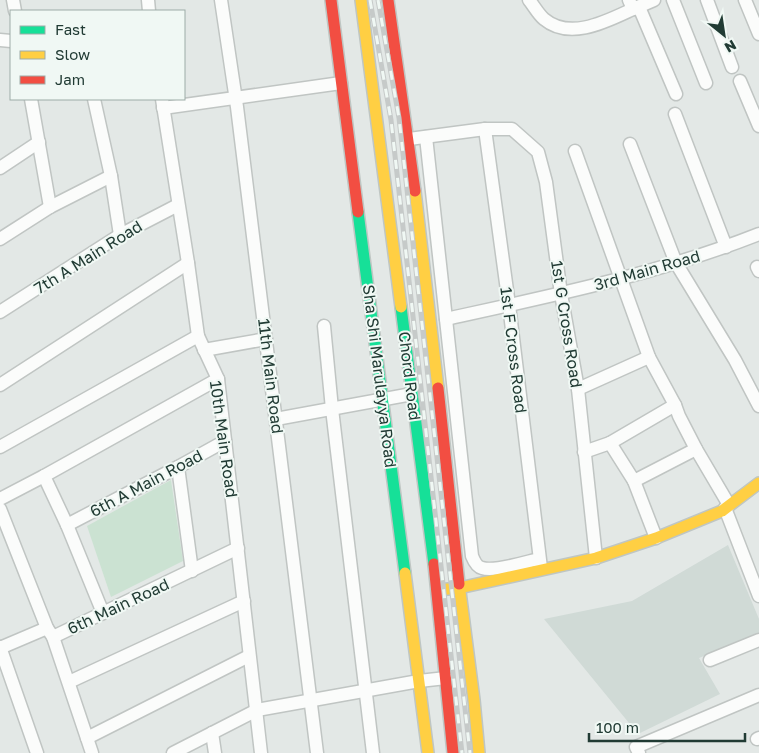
<svg xmlns="http://www.w3.org/2000/svg" width="759" height="753" font-family="'Golos Text',sans-serif">
	<style>
		.built { fill: #d0dad6 }
		.green { fill: #cbe2d2 }
		.lines { fill: none; stroke-linecap: round; stroke-linejoin: round }
		.street-casing { stroke: #c0c5c3; stroke-width: 15 }
		.fast-casing { stroke: #bfc6c3; stroke-width: 14 }
		.slow-casing { stroke: #bfc6c3; stroke-width: 14 }
		.jam-casing { stroke: #bfc6c3; stroke-width: 14 }
		.street { stroke: #fbfcfb; stroke-width: 12 }
		.fast { stroke: #16e098; stroke-width: 11 }
		.slow { stroke: #ffcf43; stroke-width: 11 }
		.jam { stroke: #f24e42; stroke-width: 11 }
		.rail-casing { stroke: #c6cac9; stroke-width: 5 }
		.rail { stroke: #f0f8f4; stroke-width: 3; stroke-dasharray: 9; stroke-linecap: butt }
		.labels { text-anchor: middle; dominant-baseline: central; stroke-width: 4; stroke-linejoin: round; paint-order: stroke }
		.street-label { font-size: 16px; fill: #213b34; stroke: #f0f8f4 }
	</style>
	<rect width="100%" height="100%" fill="#e3e8e6"/>
	<polygon class="built" points="728,545 759,619 759,633 699,658 720,694 638,734 544,619 632,601"/>
	<polygon class="green" points="171,480 183,561 111,597 87,526"/>
	<g class="lines">
		<defs>
			<g id="street">
				<polyline points="13,0 15,11"/>
				<polyline points="148,0 149,11"/>
				<polyline points="221,0 237,107 317,753"/>
				<path d="M529 0C534 6 538 14 544 19 570 41 607 21 633 9"/>
				<polyline points="629,0 633,9 654,0"/>
				<polyline points="673,0 706,83"/>
				<polyline points="707,0 732,67"/>
				<polyline points="745,0 759,34"/>
				<polyline points="639,7 676,94"/>
				<polyline points="0,40 11,41"/>
				<polyline points="740,81 759,126"/>
				<polyline points="31,99 50,207"/>
				<polyline points="94,99 111,176 120,235"/>
				<polyline points="162,99 188,263 198,336 218,379 261,753"/>
				<polyline points="163,108 341,83"/>
				<polyline points="675,114 726,247"/>
				<polyline points="485,129 509,305 541,568"/>
				<path d="M426 137 472 556C474 561 477 567 482 568 495 572 526 562 539 559"/>
				<polyline points="409,139 485,129 512,129 538,152 546,182 561,294 578,389 596,558"/>
				<polyline points="630,144 676,263 735,360 759,406"/>
				<polyline points="575,151 649,357 675,405 679,416 696,449 729,505"/>
				<polyline points="0,168 39,142"/>
				<polyline points="0,239 50,207 111,176"/>
				<polyline points="757,267 759,271"/>
				<polyline points="0,312 120,235 178,205"/>
				<path d="M446 319C551 296 658 274 759 234"/>
				<polyline points="324,326 332,409 373,753"/>
				<polyline points="204,350 266,339"/>
				<polyline points="0,385 188,263"/>
				<polyline points="578,389 649,357"/>
				<polyline points="276,419 412,394"/>
				<polyline points="610,443 675,405"/>
				<polyline points="0,447 198,336"/>
				<polyline points="584,452 610,443 634,481 696,449"/>
				<polyline points="178,467 192,571"/>
				<polyline points="44,476 67,525 103,613"/>
				<polyline points="634,481 656,538"/>
				<polyline points="0,499 44,476 218,379"/>
				<polyline points="725,508 759,596"/>
				<polyline points="0,509 47,628 53,637 92,753"/>
				<polyline points="67,525 178,467 225,441"/>
				<polyline points="53,637 238,548"/>
				<polyline points="0,647 37,753"/>
				<polyline points="0,648 47,628"/>
				<polyline points="710,660 759,640"/>
				<polyline points="69,682 244,601"/>
				<polyline points="212,733 215,753"/>
				<polyline points="87,738 249,656"/>
				<polyline points="757,739 759,738"/>
				<polyline points="173,753 257,710 419,681 446,678"/>
				<polyline points="639,753 636,747 759,695"/>
			</g>
			<g id="fast">
				<polyline points="358,212 405,573"/>
				<polyline points="401,307 434,564"/>
			</g>
			<g id="slow">
				<polyline points="361,0 401,307"/>
				<polyline points="415,191 438,388"/>
				<polyline points="405,573 428,753"/>
				<polyline points="459,584 474,700 479,753"/>
				<polyline points="437,590 459,588 596,558 656,538 722,511 759,483"/>
			</g>
			<g id="jam">
				<polyline points="331,0 358,212"/>
				<polyline points="388,0 415,191"/>
				<polyline points="438,388 459,584"/>
				<polyline points="434,564 453,753"/>
			</g>
		</defs>
		<use href="#street" class="street-casing"/>
		<use href="#fast" class="fast-casing"/>
		<use href="#slow" class="slow-casing"/>
		<use href="#jam" class="jam-casing"/>
		<use href="#street" class="street"/>
		<use href="#fast" class="fast"/>
		<use href="#slow" class="slow"/>
		<use href="#jam" class="jam"/>
		<defs>
			<g id="rail">
				<polyline points="370,0 391,120 462,753"/>
				<polyline points="378,0 399,118 470,753"/>
			</g>
		</defs>
		<use href="#rail" class="rail-casing"/>
		<use href="#rail" class="rail"/>
	</g>
	<g class="labels">
		<g class="street-label">
			<text transform="translate(88 257) rotate(-32)">7th A Main Road</text>
			<text transform="translate(647 270) rotate(-16)">3rd Main Road</text>
			<text transform="translate(567 324) rotate(81)">1st G Cross Road</text>
			<text transform="translate(514 350) rotate(83)">1st F Cross Road</text>
			<text transform="translate(271 376) rotate(83)">11th Main Road</text>
			<text transform="translate(380 376) rotate(83)">Sha Shi Marulayya Road</text>
			<text transform="translate(410 376) rotate(83)">Chord Road</text>
			<text transform="translate(224 439) rotate(82)">10th Main Road</text>
			<text transform="translate(146 483) rotate(-28)">6th A Main Road</text>
			<text transform="translate(118 606) rotate(-25)">6th Main Road</text>
		</g>
	</g>
	<rect x="10" y="10" width="175" height="90" fill="#f0f8f4" stroke="#9daca7"/>
	<rect x="20" y="26" width="25" height="8" fill="#16e098" stroke="#9daca7"/>
	<text x="55" y="35" font-size="15" fill="#213b34">Fast</text>
	<rect x="20" y="51" width="25" height="8" fill="#ffcf43" stroke="#9daca7"/>
	<text x="55" y="60" font-size="15" fill="#213b34">Slow</text>
	<rect x="20" y="76" width="25" height="8" fill="#f24e42" stroke="#9daca7"/>
	<text x="55" y="85" font-size="15" fill="#213b34">Jam</text>
	<g transform="translate(724 35) rotate(150)" stroke="#f0f8f4" stroke-width="4" paint-order="stroke">
	<path d="M0-4L9 19L0 12L-9 19Z" fill="#213b34"/>
	<text y="-8" font-size="14" font-weight="bold" text-anchor="middle" fill="#213b34">N</text>
	</g>
	<path d="M589 733v8h156v-8" fill="none" stroke="#213b34" stroke-width="2.5"/>
	<text x="596" y="733" font-size="15" fill="#213b34" stroke="#f0f8f4" stroke-width="4" paint-order="stroke">100 m</text>
</svg>
